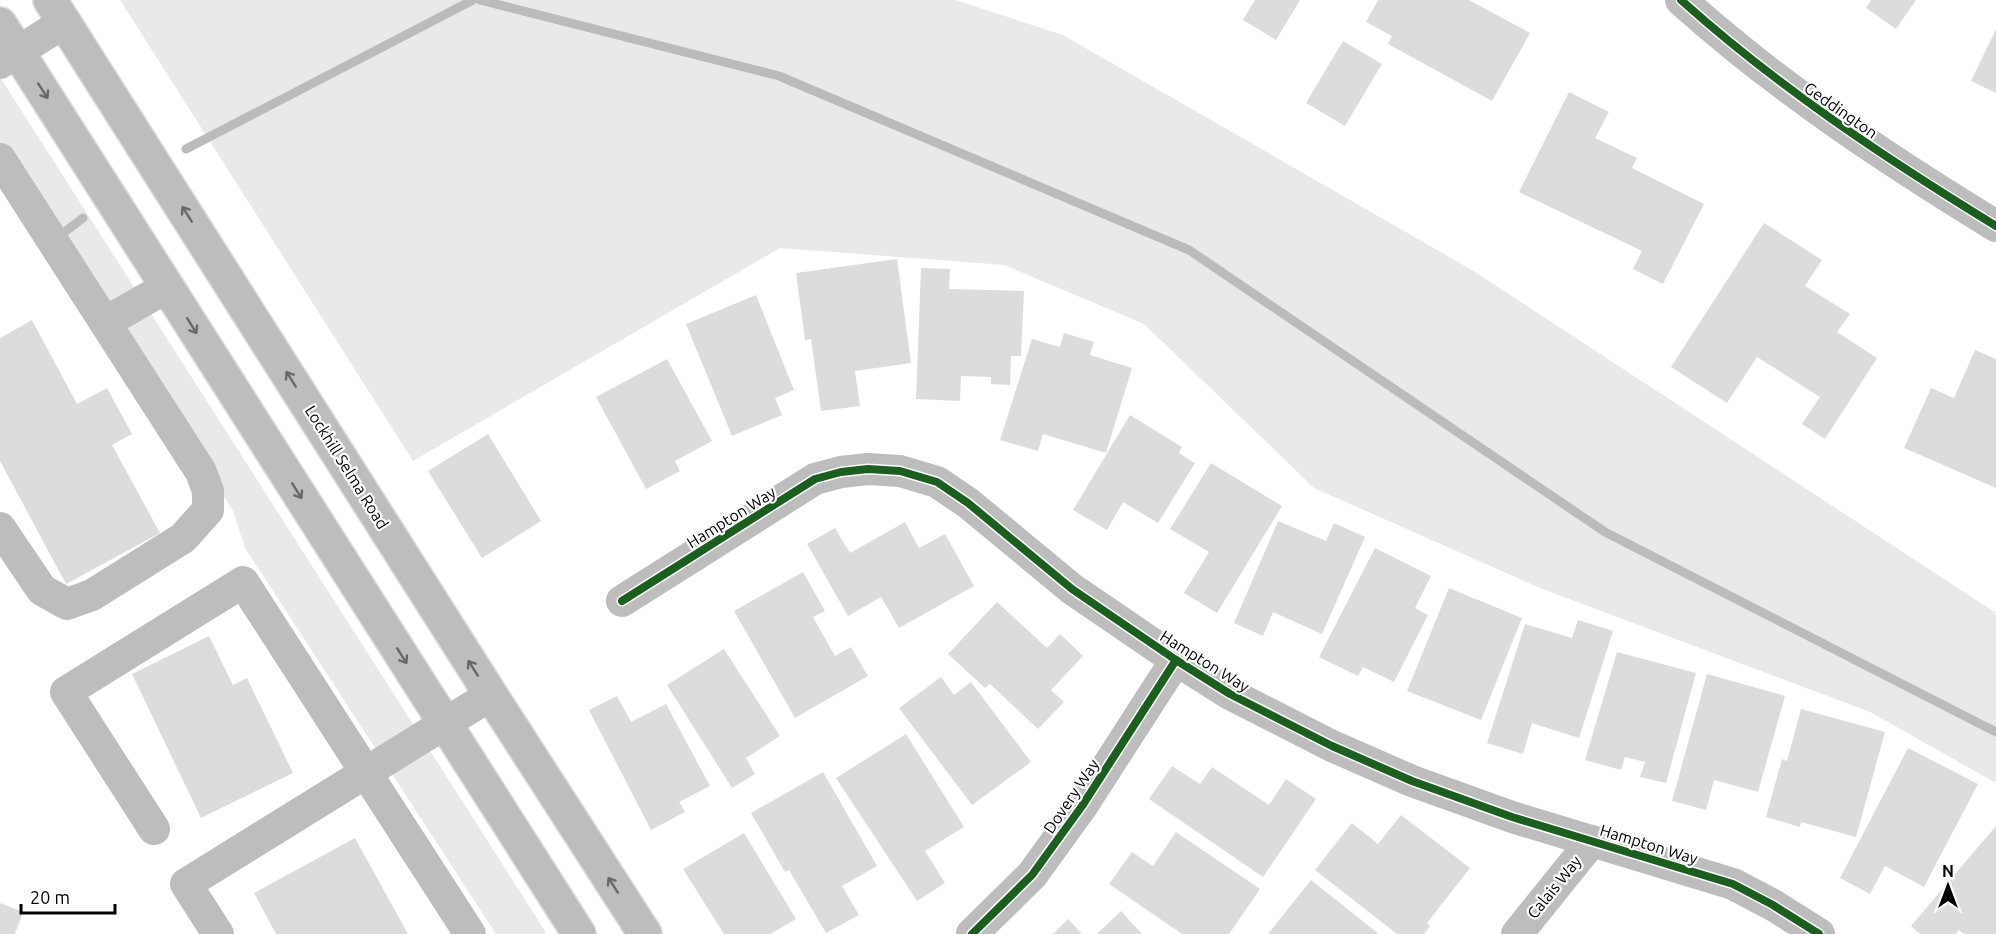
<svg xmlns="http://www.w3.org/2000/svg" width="1996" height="934" font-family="Ubuntu,sans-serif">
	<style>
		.green { fill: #e9e9e9 }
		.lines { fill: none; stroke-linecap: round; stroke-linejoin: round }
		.stream { stroke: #bbb; stroke-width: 9 }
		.building { fill: #dcdcdc }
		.major-casing { stroke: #dbdbdb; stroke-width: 36 }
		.minor { stroke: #bdbdbd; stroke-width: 32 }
		.major { stroke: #bdbdbd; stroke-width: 33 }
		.cycleway-casing { stroke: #fff; stroke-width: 11 }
		.cycleway { stroke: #1b5e20; stroke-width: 8 }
		.oneway { stroke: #686868 }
		.labels { text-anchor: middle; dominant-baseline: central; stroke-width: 4.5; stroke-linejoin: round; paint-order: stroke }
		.street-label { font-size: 16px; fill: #000; stroke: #fff }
	</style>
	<rect width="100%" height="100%" fill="#fff"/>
	<g class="green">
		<polygon points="120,0 956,0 1063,35 1472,270 1996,613 1996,783 1870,712 1540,588 1314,488 1144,324 1004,265 780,248 413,461"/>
		<polygon points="0,77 547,934 496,934 245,548 233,511 0,145"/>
	</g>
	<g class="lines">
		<g class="stream">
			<polyline points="480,0 779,76 1189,250 1605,532 1996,732"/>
			<polyline points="186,149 473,0"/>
			<polyline points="66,231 83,218"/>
		</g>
	</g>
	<g class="building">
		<polygon points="1255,0 1300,0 1276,40 1243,20"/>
		<polygon points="1378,0 1469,0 1530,33 1492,101 1388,44 1392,36 1366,22"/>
		<polygon points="1871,0 1916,0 1896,29 1866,8"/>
		<polygon points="1996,29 1996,93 1971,81"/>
		<polygon points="1343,41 1382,64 1345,126 1306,103"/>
		<polygon points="1569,92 1609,112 1595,138 1637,158 1632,168 1704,204 1663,284 1633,269 1642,251 1519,192"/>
		<polygon points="1764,223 1822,260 1805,286 1850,314 1837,332 1877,358 1825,439 1802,424 1820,397 1757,357 1727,403 1671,367"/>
		<polygon points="897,259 911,363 855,371 860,406 821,411 811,339 805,340 796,273"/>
		<polygon points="921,268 950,269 949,289 1024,291 1021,356 1011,356 1010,385 991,384 991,377 961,376 960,401 916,399"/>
		<polygon points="756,295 794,390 775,398 782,415 732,436 686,324"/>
		<polygon points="32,320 77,404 107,388 132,434 112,445 160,533 66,584 0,461 0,338"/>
		<polygon points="1064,333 1094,342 1090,355 1132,368 1106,453 1043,434 1038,451 1000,440 1032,339 1060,347"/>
		<polygon points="1975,350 1996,359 1996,488 1904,448 1931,388 1954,398"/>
		<polygon points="667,359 712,441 675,461 680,471 646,489 596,397"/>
		<polygon points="1130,415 1182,447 1179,453 1195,463 1158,523 1123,502 1107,530 1073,510"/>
		<polygon points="488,434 541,521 482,558 428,471"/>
		<polygon points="1211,463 1282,506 1217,613 1184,593 1209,552 1170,529"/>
		<polygon points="1278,521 1326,541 1334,523 1365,537 1322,634 1273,612 1263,636 1234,623"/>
		<polygon points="905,522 919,548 945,534 974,586 899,628 881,597 848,616 807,544 835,528 850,553"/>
		<polygon points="1375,548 1431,576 1415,608 1428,615 1394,682 1363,667 1358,676 1319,657"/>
		<polygon points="803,572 825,611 813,617 835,656 851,647 868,676 795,718 734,611"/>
		<polygon points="1449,588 1522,618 1481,720 1407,691"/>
		<polygon points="997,602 1047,648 1060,634 1083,656 1051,690 1064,702 1038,729 990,684 985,688 948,654"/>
		<polygon points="1578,620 1613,631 1579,738 1532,723 1523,754 1487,743 1525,624 1572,638"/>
		<polygon points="209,636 233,685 247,678 293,773 201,818 132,674"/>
		<polygon points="724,649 780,736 746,758 755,774 732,788 667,685"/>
		<polygon points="1617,652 1696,673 1666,783 1640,777 1645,762 1625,757 1621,770 1585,760"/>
		<polygon points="1707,674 1785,696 1758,792 1714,780 1706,810 1672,801"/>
		<polygon points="941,677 954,695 971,682 1031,762 972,805 899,708"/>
		<polygon points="617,696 631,722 666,704 710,786 679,802 685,812 651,830 589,710"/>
		<polygon points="1801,709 1885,732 1856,837 1801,822 1800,827 1766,817 1782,759 1787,761"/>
		<polygon points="906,734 964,827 925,851 945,883 917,901 836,778"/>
		<polygon points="1908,748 1978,784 1924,887 1885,866 1870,894 1840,878"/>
		<polygon points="1172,766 1200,784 1212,767 1269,805 1286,779 1316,799 1263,877 1149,799"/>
		<polygon points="823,772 877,866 842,886 859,915 826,933 789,870 785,872 751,813"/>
		<polygon points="1401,815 1470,868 1427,923 1430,926 1424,934 1397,934 1315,870 1352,823 1378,844"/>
		<polygon points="1996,826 1996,934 1964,934 1959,930 1956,934 1920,934 1911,926"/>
		<polygon points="1176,832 1260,889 1229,934 1182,934 1109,884 1132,852 1153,866"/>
		<polygon points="744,833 796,919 770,934 724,934 683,869"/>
		<polygon points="355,838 408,934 276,934 254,893"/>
		<polygon points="1311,880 1379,934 1268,934"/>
		<polygon points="0,903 23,912 15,934 0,934"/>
		<polygon points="1121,911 1142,934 1097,934"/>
		<polygon points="1068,919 1082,934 1053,934"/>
	</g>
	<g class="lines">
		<defs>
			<g id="major">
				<polyline points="50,0 491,695 645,934"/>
				<polyline points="0,24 579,934"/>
			</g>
		</defs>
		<use href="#major" class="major-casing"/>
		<g class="minor">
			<path d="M1681 0C1778 87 1885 158 1996 226"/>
			<polyline points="0,63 65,22"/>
			<polyline points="0,159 201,472 208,491 208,510 183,538 92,595 67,604 42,590 0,528"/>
			<polyline points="106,322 167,287"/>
			<polyline points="622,601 815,479 841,472 868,469 900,471 937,482 968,503 1072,589 1176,660 1230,694 1332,746 1412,781 1512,817 1733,884 1773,905 1819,934"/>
			<polyline points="154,829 66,692 243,582 470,934"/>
			<polyline points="218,934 186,884 491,695"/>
			<polyline points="972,934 1032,875 1082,806 1176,660"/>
			<polyline points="1517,934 1592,841"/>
		</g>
		<use href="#major" class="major"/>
		<defs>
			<g id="cycleway">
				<path d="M1681 0C1778 87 1885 158 1996 226"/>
				<polyline points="622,601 815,479 841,472 868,469 900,471 937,482 968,503 1072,589 1176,660 1230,694 1332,746 1412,781 1512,817 1733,884 1773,905 1819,934"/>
				<polyline points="972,934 1032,875 1082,806 1176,660"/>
			</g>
		</defs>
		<use href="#cycleway" class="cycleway-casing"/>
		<use href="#cycleway" class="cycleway"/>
	</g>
	<defs><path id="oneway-shaft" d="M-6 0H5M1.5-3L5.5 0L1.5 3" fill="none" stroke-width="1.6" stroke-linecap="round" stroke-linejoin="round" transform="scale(1.5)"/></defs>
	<g class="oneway">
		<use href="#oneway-shaft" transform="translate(43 91) rotate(57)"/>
		<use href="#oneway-shaft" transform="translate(187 214) rotate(-122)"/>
		<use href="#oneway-shaft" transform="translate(192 326) rotate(58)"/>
		<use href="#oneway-shaft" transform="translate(291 379) rotate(-122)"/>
		<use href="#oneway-shaft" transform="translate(297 491) rotate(58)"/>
		<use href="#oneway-shaft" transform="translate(402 656) rotate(58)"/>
		<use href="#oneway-shaft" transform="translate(473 668) rotate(-122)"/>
		<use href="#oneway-shaft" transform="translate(613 885) rotate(-123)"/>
	</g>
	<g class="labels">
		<g class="street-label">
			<text transform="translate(1841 110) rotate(35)">Geddington</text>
			<text transform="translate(347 467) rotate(58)">Lockhill Selma Road</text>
			<text transform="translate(731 517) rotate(-32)">Hampton Way</text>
			<text transform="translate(1205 661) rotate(32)">Hampton Way</text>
			<text transform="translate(1071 796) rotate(-56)">Dovery Way</text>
			<text transform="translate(1649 844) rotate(17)">Hampton Way</text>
			<text transform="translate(1554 887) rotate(-51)">Calais Way</text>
		</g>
	</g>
	<g transform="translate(1948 886)" stroke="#ffffff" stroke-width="4.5" paint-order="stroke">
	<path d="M0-4.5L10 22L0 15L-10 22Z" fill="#000000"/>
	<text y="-9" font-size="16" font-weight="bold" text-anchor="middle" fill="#000000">N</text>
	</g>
	<path d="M21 904v9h94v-9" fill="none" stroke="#000000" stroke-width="3"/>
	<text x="30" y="904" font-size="18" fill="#000000" stroke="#ffffff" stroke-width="4.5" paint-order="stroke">20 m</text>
</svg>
